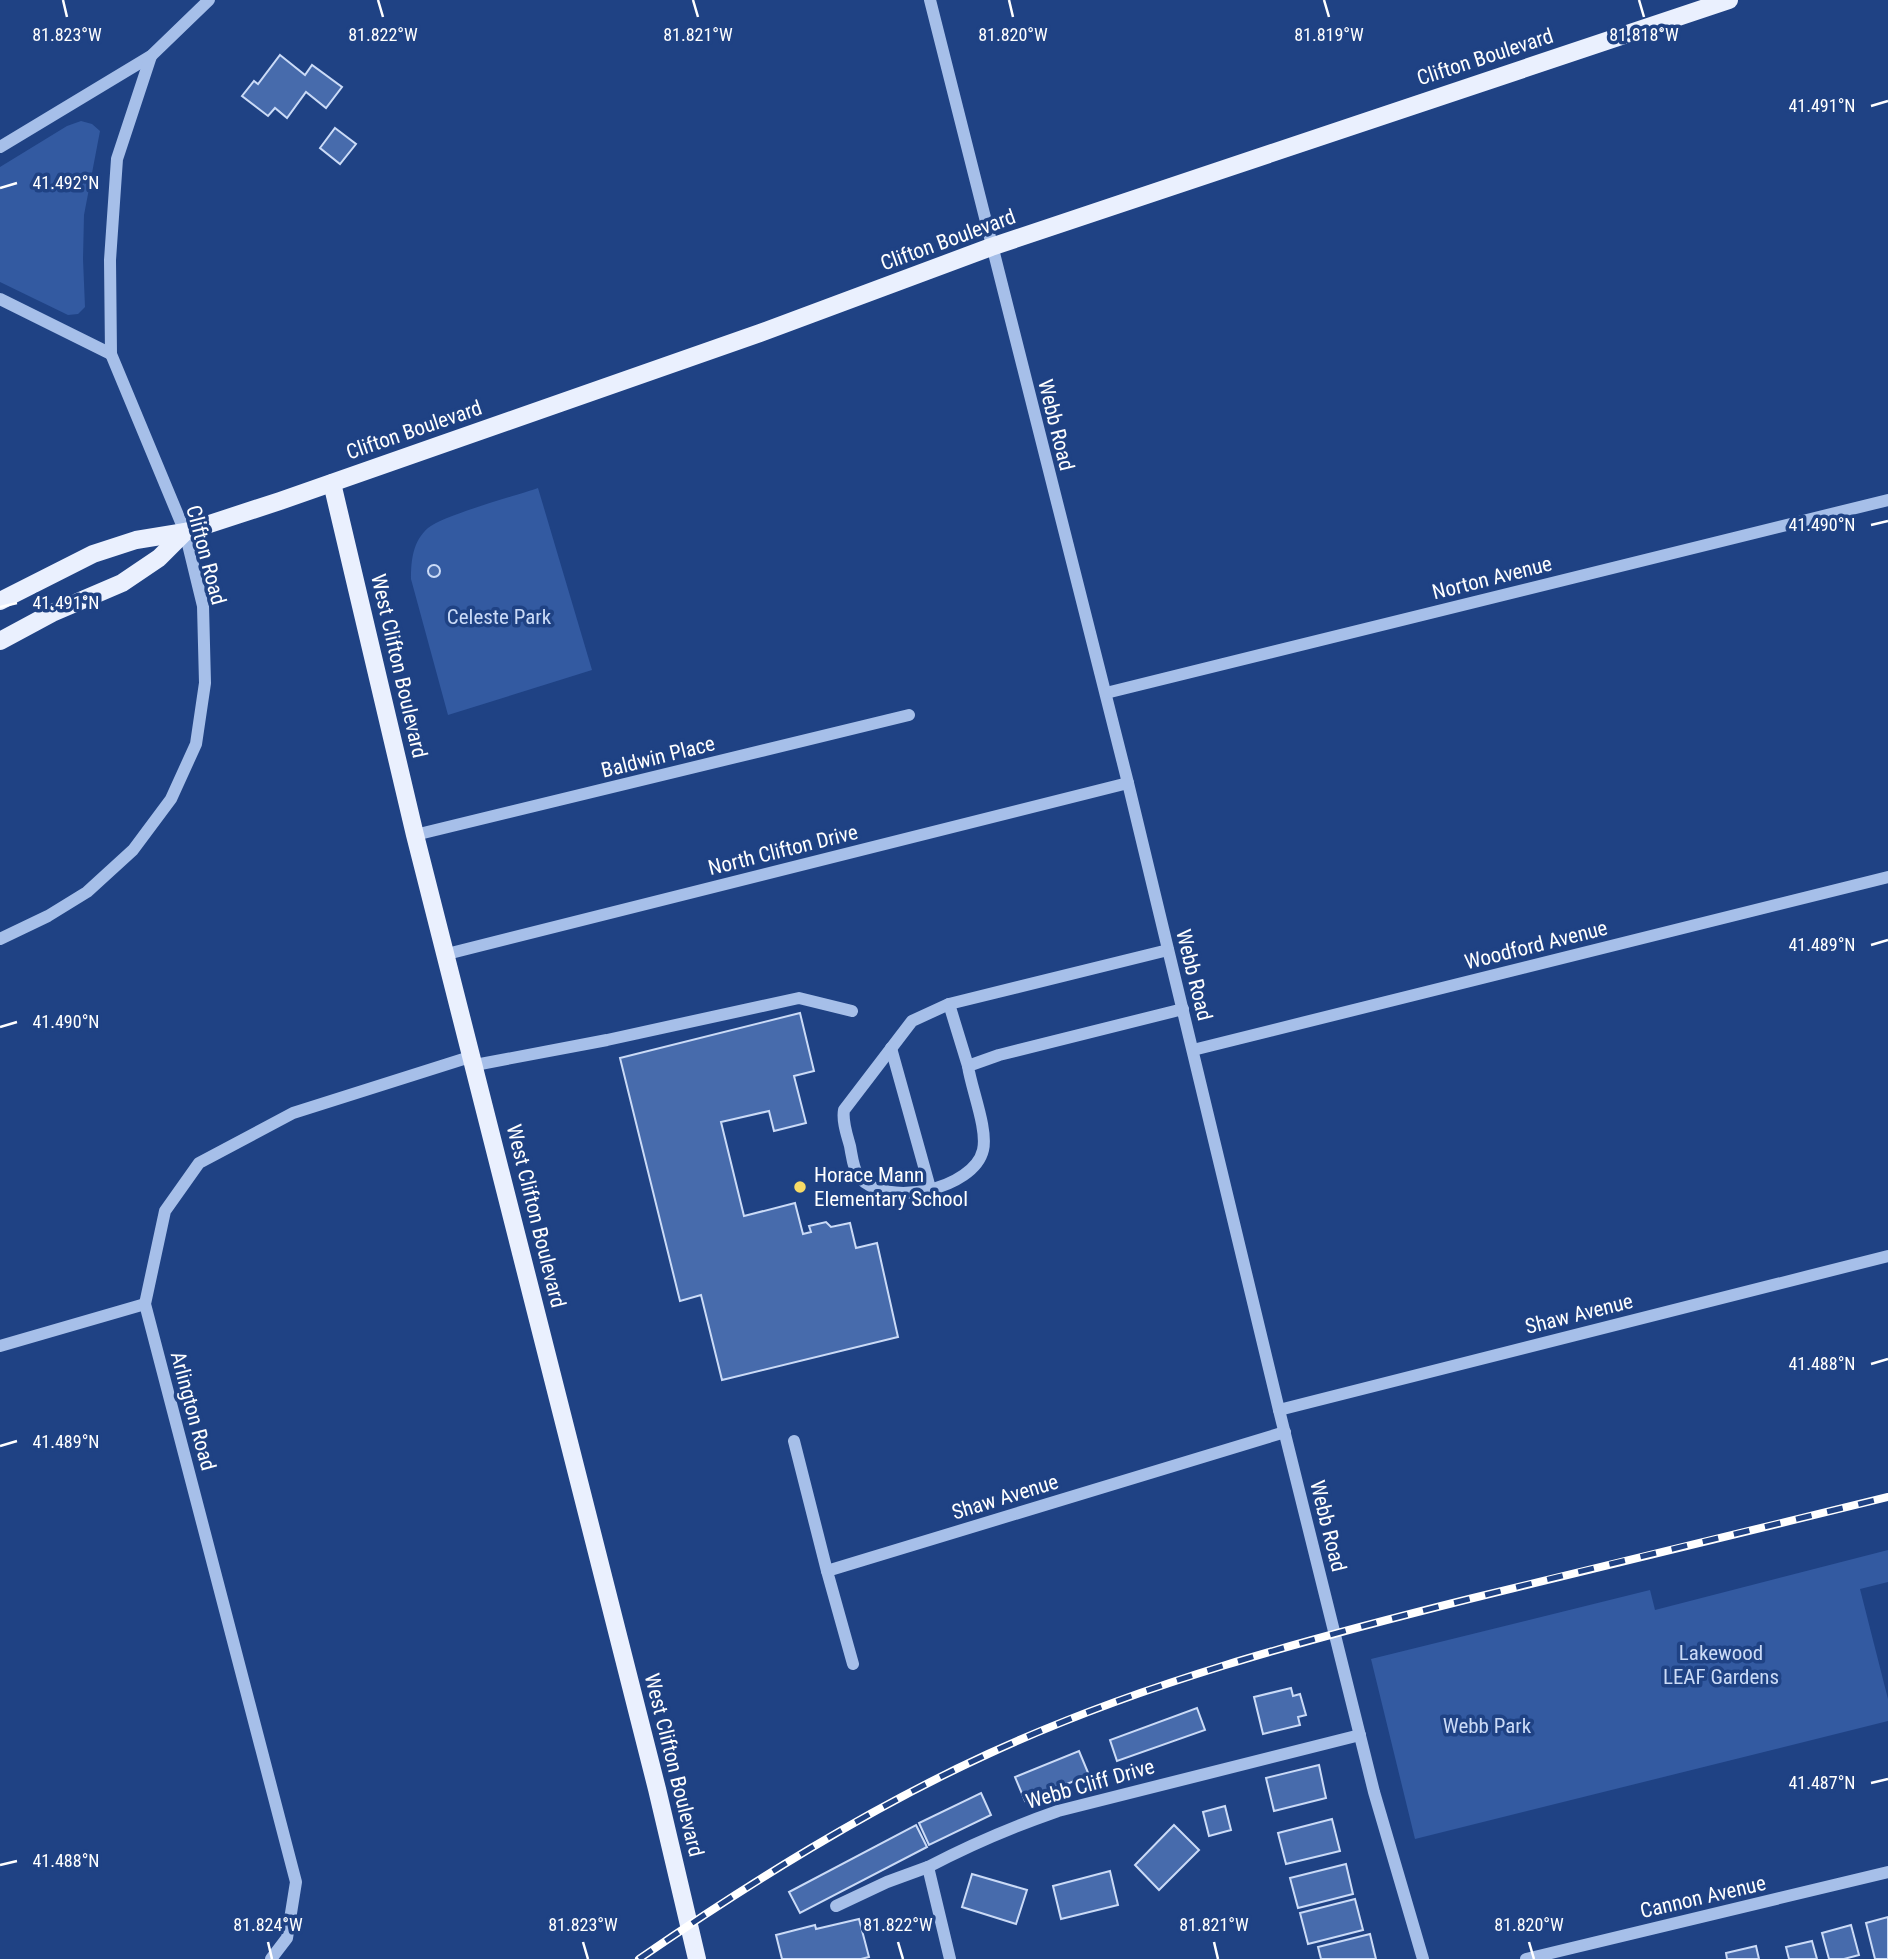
<svg xmlns="http://www.w3.org/2000/svg" width="1888" height="1959" font-family="'Roboto Condensed',sans-serif">
	<style>
		.green { fill: #335aa1 }
		.building { fill: #476bac; stroke: #cbdbf7; stroke-width: 2 }
		.lines { fill: none; stroke-linecap: round; stroke-linejoin: round }
		.minor { stroke: #a6bfe9; stroke-width: 12 }
		.major { stroke: #eaf0fe; stroke-width: 18 }
		.rail-casing { stroke: #fff; stroke-width: 8 }
		.rail { stroke: #1f4284; stroke-width: 5; stroke-dasharray: 16; stroke-linecap: butt }
		.ticks { fill: none; stroke: #fff; stroke-width: 2.5 }
		.poi-dot { fill: #f8db66; stroke: #1f4284; stroke-width: 2.5 }
		.labels { text-anchor: middle; dominant-baseline: central; stroke-width: 7; stroke-linejoin: round; paint-order: stroke }
		.street-label { font-size: 21px; fill: #fff; stroke: #1f4284 }
		.park-label { font-size: 21px; fill: #cbdbf7; stroke: #1f4284 }
		.poi-label { font-size: 21px; fill: #fff; stroke: #1f4284; text-anchor: start }
		.ticks-label { font-size: 18px; text-anchor: middle; fill: #fff; stroke: #1f4284; stroke-width: 7; stroke-linejoin: round; paint-order: stroke }
	</style>
	<rect width="100%" height="100%" fill="#1f4284"/>
	<g class="green">
		<polygon points="81,121 92,124 100,131 84,215 83,259 85,307 78,314 68,315 0,282 0,167 67,126"/>
		<path d="M538 488 592 670 448 715 411 579C411 560 413 541 428 528 444 515 515 496 538 488Z"/>
		<polygon points="1888,1550 1888,1582 1860,1589 1888,1699 1888,1721 1415,1839 1371,1659 1650,1590 1655,1610"/>
	</g>
	<g class="building">
		<polygon points="280,55 305,75 312,65 342,87 326,108 306,92 287,118 275,108 268,116 242,96 254,81 258,84"/>
		<polygon points="335,128 356,144 340,164 320,148"/>
		<circle cx="434" cy="571" r="6"/>
		<polygon points="800,1013 814,1071 794,1076 806,1123 774,1131 769,1111 721,1122 744,1216 795,1203 803,1234 811,1232 809,1226 826,1222 831,1227 850,1223 856,1248 877,1243 898,1337 722,1380 701,1295 680,1301 620,1058"/>
		<polygon points="1291,1688 1293,1696 1300,1694 1306,1715 1298,1717 1300,1725 1263,1734 1254,1697"/>
		<polygon points="1197,1708 1205,1730 1117,1761 1110,1740"/>
		<polygon points="1079,1751 1089,1775 1025,1801 1015,1777"/>
		<polygon points="1319,1765 1326,1798 1274,1811 1266,1778"/>
		<polygon points="981,1793 991,1815 929,1845 919,1823"/>
		<polygon points="1225,1806 1231,1830 1209,1836 1203,1812"/>
		<polygon points="1332,1819 1340,1851 1286,1864 1278,1833"/>
		<polygon points="916,1825 927,1847 800,1913 789,1892"/>
		<polygon points="1174,1825 1199,1850 1159,1890 1135,1865"/>
		<polygon points="1346,1864 1353,1894 1298,1908 1290,1878"/>
		<polygon points="1110,1871 1118,1905 1061,1919 1053,1886"/>
		<polygon points="972,1874 1027,1890 1016,1924 962,1907"/>
		<polygon points="1355,1899 1363,1930 1308,1944 1300,1913"/>
		<polygon points="1888,1917 1888,1959 1875,1959 1866,1923"/>
		<polygon points="859,1919 869,1957 861,1959 782,1959 776,1935 815,1925 816,1929"/>
		<polygon points="1851,1925 1859,1955 1844,1959 1829,1959 1822,1933"/>
		<polygon points="1370,1934 1376,1959 1321,1959 1318,1947"/>
		<polygon points="1812,1941 1817,1959 1789,1959 1786,1947"/>
		<polygon points="1756,1946 1759,1959 1727,1959 1726,1953"/>
	</g>
	<g class="lines">
		<g class="minor">
			<polyline points="930,0 1128,783 1279,1410 1374,1792 1423,1959"/>
			<polyline points="0,147 151,56 209,0"/>
			<polyline points="0,299 111,354"/>
			<polyline points="1106,693 1888,500"/>
			<polyline points="415,835 909,715"/>
			<polyline points="0,939 48,916 87,892 133,850 171,799 196,744 205,683 203,606 185,532 111,354 110,260 117,159 151,56"/>
			<path d="M1168 950 949 1004 912 1021 844 1110C842 1121 847 1135 850 1146 852 1156 853 1169 859 1177 886 1209 974 1189 983 1150 988 1129 971 1088 968 1066L999 1055 1183 1009"/>
			<polyline points="447,954 1128,783"/>
			<polyline points="949,1004 968,1066"/>
			<polyline points="891,1048 930,1188"/>
			<polyline points="1193,1050 1888,877"/>
			<polyline points="475,1065 607,1040 799,998 852,1011"/>
			<polyline points="0,1346 145,1304"/>
			<polyline points="1279,1410 1888,1256"/>
			<polyline points="794,1441 827,1571"/>
			<polyline points="853,1664 827,1571 1285,1432"/>
			<polyline points="836,1906 887,1882 928,1867"/>
			<polyline points="271,1959 287,1938 296,1882 145,1304 165,1211 199,1163 293,1113 473,1056"/>
			<path d="M950 1959 928 1867C970 1845 1012 1827 1058 1811L1360 1735"/>
			<polyline points="1526,1959 1888,1872"/>
		</g>
		<g class="major">
			<polyline points="332,483 415,835 657,1789 697,1959"/>
			<polyline points="0,601 93,554 136,540 185,532 280,501 760,333 991,247 1729,0"/>
			<polyline points="0,641 52,613 122,583 159,558 185,532"/>
		</g>
		<defs>
			<path id="rail" d="M639 1959C750 1883 866 1810 988 1754 1142 1683 1305 1640 1469 1599 1608 1564 1748 1531 1888 1497"/>
		</defs>
		<use href="#rail" class="rail-casing"/>
		<use href="#rail" class="rail"/>
	</g>
	<path class="ticks" d="M63 0 67 17M378 0 383 17M693 0 698 17M1009 0 1013 17M1324 0 1329 17M1639 0 1644 17M1871 106 1888 101M0 188 17 183M1871 525 1888 521M0 607 17 603M1871 945 1888 940M0 1027 17 1022M1871 1364 1888 1359M0 1446 17 1441M1871 1783 1888 1779M0 1865 17 1861M268 1942 272 1959M583 1942 588 1959M898 1942 903 1959M1214 1942 1218 1959M1529 1942 1534 1959"/>
	<circle class="poi-dot" cx="800" cy="1187" r="7"/>
	<g class="labels">
		<g class="street-label">
			<text transform="translate(1485 57) rotate(-18)">Clifton Boulevard</text>
			<text transform="translate(948 240) rotate(-20)">Clifton Boulevard</text>
			<text transform="translate(1056 425) rotate(76)">Webb Road</text>
			<text transform="translate(414 430) rotate(-19)">Clifton Boulevard</text>
			<text transform="translate(206 555) rotate(75)">Clifton Road</text>
			<text transform="translate(1492 578) rotate(-14)">Norton Avenue</text>
			<text transform="translate(399 666) rotate(77)">West Clifton Boulevard</text>
			<text transform="translate(658 757) rotate(-14)">Baldwin Place</text>
			<text transform="translate(783 850) rotate(-14)">North Clifton Drive</text>
			<text transform="translate(1536 945) rotate(-14)">Woodford Avenue</text>
			<text transform="translate(1194 975) rotate(76)">Webb Road</text>
			<text transform="translate(536 1216) rotate(76)">West Clifton Boulevard</text>
			<text transform="translate(1579 1314) rotate(-14)">Shaw Avenue</text>
			<text transform="translate(193 1411) rotate(75)">Arlington Road</text>
			<text transform="translate(1005 1497) rotate(-17)">Shaw Avenue</text>
			<text transform="translate(1328 1526) rotate(76)">Webb Road</text>
			<text transform="translate(674 1765) rotate(76)">West Clifton Boulevard</text>
			<text transform="translate(1090 1784) rotate(-16)">Webb Cliff Drive</text>
			<text transform="translate(1703 1897) rotate(-13)">Cannon Avenue</text>
		</g>
		<g class="park-label">
			<text x="499" y="617">Celeste Park</text>
			<text x="1721" y="1653">Lakewood<tspan x="1721" dy="24">LEAF Gardens</tspan></text>
			<text x="1487" y="1726">Webb Park</text>
		</g>
		<g class="poi-label">
			<text x="814" y="1175">Horace Mann<tspan x="814" dy="24">Elementary School</tspan></text>
		</g>
	</g>
	<g class="ticks-label">
		<text x="67" y="41">81.823°W</text>
		<text x="383" y="41">81.822°W</text>
		<text x="698" y="41">81.821°W</text>
		<text x="1329" y="41">81.819°W</text>
		<text x="1013" y="41">81.820°W</text>
		<text x="1644" y="41">81.818°W</text>
		<text x="1822" y="112">41.491°N</text>
		<text x="66" y="189">41.492°N</text>
		<text x="1822" y="531">41.490°N</text>
		<text x="66" y="609">41.491°N</text>
		<text x="1822" y="951">41.489°N</text>
		<text x="66" y="1028">41.490°N</text>
		<text x="1822" y="1370">41.488°N</text>
		<text x="66" y="1448">41.489°N</text>
		<text x="1822" y="1789">41.487°N</text>
		<text x="66" y="1867">41.488°N</text>
		<text x="268" y="1931">81.824°W</text>
		<text x="583" y="1931">81.823°W</text>
		<text x="898" y="1931">81.822°W</text>
		<text x="1214" y="1931">81.821°W</text>
		<text x="1529" y="1931">81.820°W</text>
	</g>
</svg>
